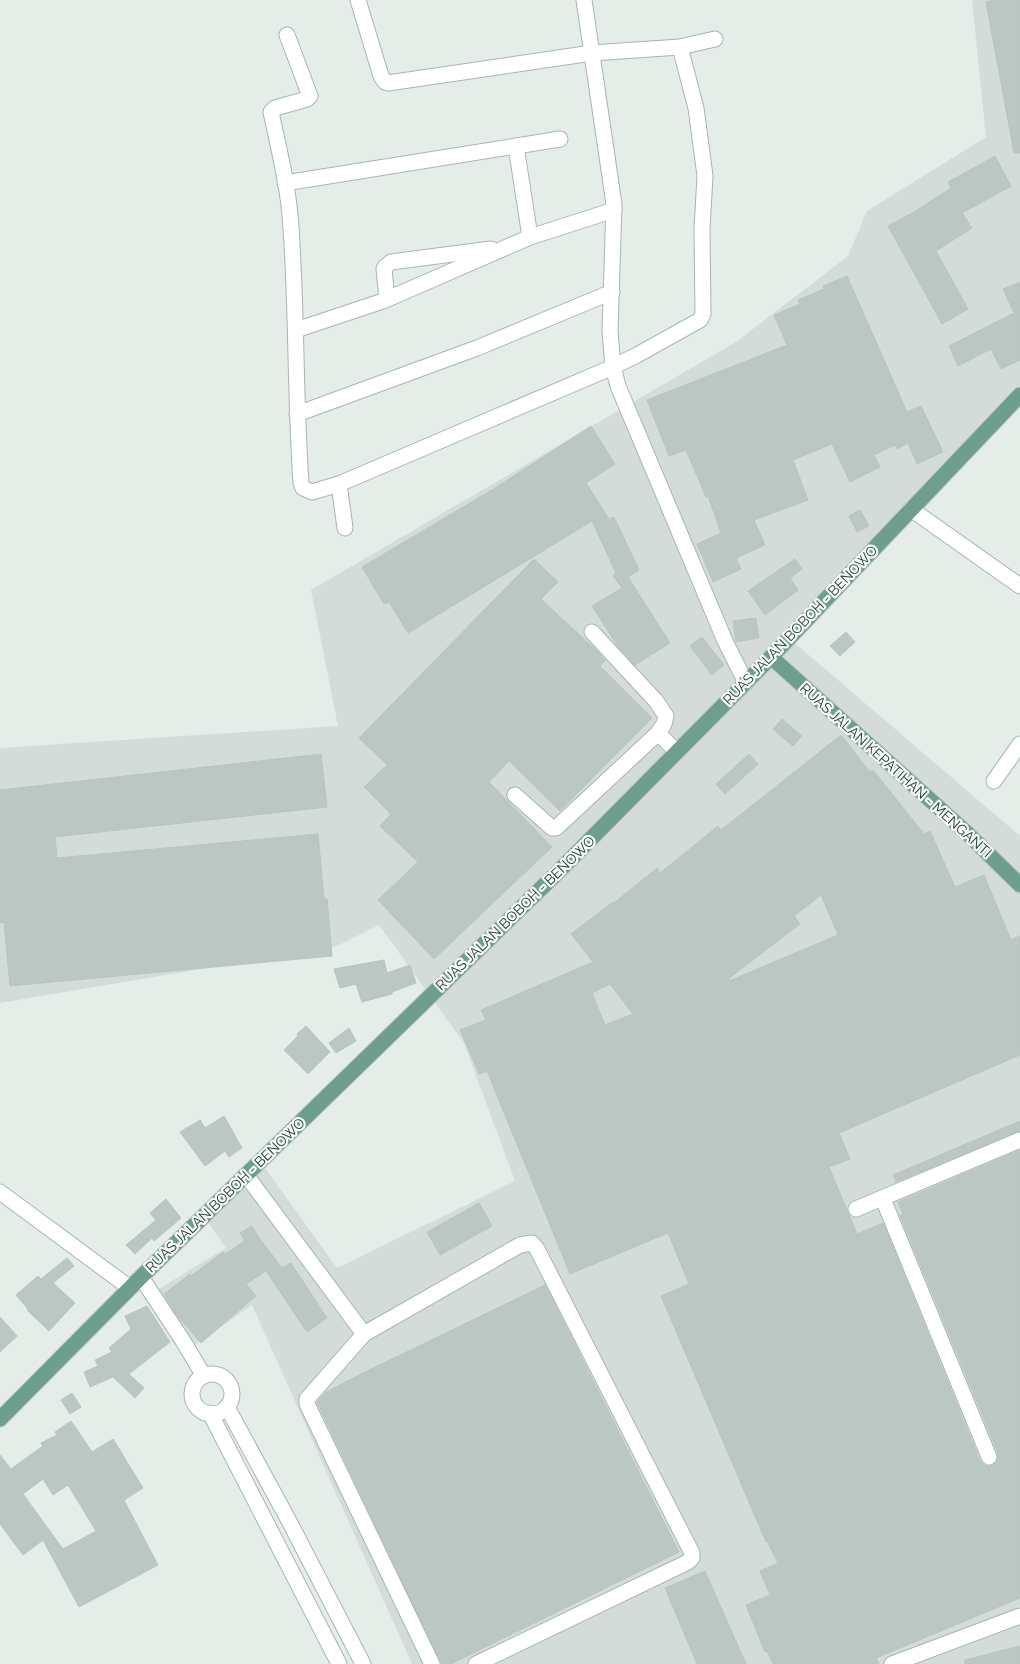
<svg xmlns="http://www.w3.org/2000/svg" width="1020" height="1664" font-family="Raleway,sans-serif">
	<style>
		.built { fill: #d3dcd8 }
		.building { fill: #bac7c2; stroke: #b8c6bf; fill-rule: evenodd }
		.lines { fill: none; stroke-linecap: round; stroke-linejoin: round }
		.minor-casing { stroke: #a8b5af; stroke-width: 17 }
		.major-casing { stroke: #c2c9c6; stroke-width: 17 }
		.minor { stroke: #fff; stroke-width: 15 }
		.major { stroke: #6d9e8f; stroke-width: 15 }
		.labels { text-anchor: middle; dominant-baseline: central; stroke-width: 4.5; stroke-linejoin: round; paint-order: stroke }
		.street-label { font-size: 14px; fill: #253d35; stroke: #f5f9f7 }
	</style>
	<rect width="100%" height="100%" fill="#e5ede9"/>
	<polygon class="built" points="972,0 1020,0 1020,395 789,638 1020,836 1020,1664 412,1664 252,1305 195,1345 157,1290 226,1248 204,1216 260,1161 337,1268 515,1181 464,1043 379,925 337,946 0,1003 0,748 338,726 311,590 736,342 848,256 867,211 986,137"/>
	<g class="building">
		<polygon points="994,0 1020,0 1020,153 1014,153 986,2"/>
		<polygon points="995,156 1011,186 962,213 972,228 936,251 968,309 942,324 888,226 914,212 951,188 948,182"/>
		<polygon points="847,276 907,412 921,406 943,452 917,464 908,443 897,449 895,445 874,455 880,467 850,482 832,444 793,460 808,500 754,520 765,545 736,558 741,569 713,582 697,544 721,533 708,496 706,497 686,450 669,456 647,400 787,345 774,315 800,304 798,300 824,289 823,286"/>
		<polygon points="1020,282 1020,360 1001,369 991,349 958,366 949,346 1014,313 1003,289"/>
		<polygon points="591,426 615,464 586,483 609,519 614,517 639,570 628,577 670,643 635,665 617,645 592,606 622,588 613,576 616,573 592,521 408,633 389,602 384,604 362,567 495,488"/>
		<polygon points="860,510 869,526 857,532 849,516"/>
		<polygon points="534,559 558,582 541,599 599,653 605,660 600,666 652,718 560,811 509,761 489,782 552,847 434,959 378,900 418,862 380,826 391,814 364,787 387,765 359,738"/>
		<polygon points="795,559 802,569 790,578 798,590 765,615 748,591"/>
		<polygon points="756,618 759,638 736,642 733,621"/>
		<polygon points="846,632 855,642 840,656 830,646"/>
		<polygon points="702,637 724,665 712,675 690,646"/>
		<polygon points="782,719 802,736 793,746 773,729"/>
		<path d="M841 735 870 772 873 770 924 834 930 831 955 887 984 875 1011 940 1020 936V1055L839 1133 850 1159 829 1167 857 1234 883 1223 980 1461 984 1465 988 1466 993 1465 997 1462 998 1453 900 1215 903 1214 898 1202 1020 1150V1598L876 1658 879 1664H773L767 1651 765 1652 746 1605 770 1595 760 1571 778 1563 767 1541 766 1542 661 1296 689 1284 668 1233 570 1274 487 1071 479 1074 460 1030 486 1020 481 1010 593 962 571 934 613 902 614 903 657 868 660 873 718 826 721 830ZM821 895 838 935 729 981 728 979 800 924 794 916ZM610 984 633 1014 605 1025 592 993Z"/>
		<polygon points="321,754 327,807 55,837 57,858 318,834 324,899 327,899 332,956 10,986 4,922 0,923 0,790"/>
		<polygon points="749,754 758,764 725,794 716,784"/>
		<polygon points="384,960 387,973 410,965 416,983 392,992 392,994 362,1002 356,984 340,988 334,969"/>
		<polygon points="306,1026 330,1052 308,1074 284,1050 298,1036 297,1034"/>
		<polygon points="349,1028 356,1041 336,1053 329,1043"/>
		<polygon points="224,1116 242,1148 229,1157 225,1151 205,1166 180,1132 200,1120 205,1128"/>
		<polygon points="1020,1121 1020,1131 896,1182 893,1175"/>
		<polygon points="166,1199 181,1218 154,1241 152,1238 135,1254 126,1245 156,1220 150,1213"/>
		<polygon points="479,1203 492,1226 440,1255 427,1232"/>
		<polygon points="252,1226 260,1239 282,1268 291,1263 327,1318 307,1332 266,1271 246,1284 256,1296 201,1343 176,1314 164,1294 190,1274 191,1276 223,1252 225,1254 245,1241 240,1233"/>
		<polygon points="67,1258 74,1266 53,1283 75,1303 49,1331 27,1310 28,1309 16,1295 38,1276 41,1279"/>
		<polygon points="545,1285 679,1552 451,1664 441,1664 317,1402 325,1393 361,1374"/>
		<polygon points="147,1306 170,1342 129,1374 144,1388 135,1398 113,1377 90,1387 84,1372 98,1366 95,1360 112,1352 109,1348 131,1329 125,1316"/>
		<polygon points="0,1317 17,1336 0,1352"/>
		<polygon points="72,1393 81,1407 70,1414 61,1400"/>
		<path d="M71 1421 92 1452 113 1439 143 1488 124 1500 158 1565 79 1607 43 1540 23 1555 0 1524V1455L11 1469 43 1446 41 1443 57 1435 55 1432ZM43 1479 53 1495 68 1485 96 1531 63 1549 23 1494Z"/>
		<polygon points="705,1571 746,1664 697,1664 665,1588"/>
		<polygon points="1020,1646 1020,1664 965,1664 965,1660"/>
	</g>
	<g class="lines">
		<defs>
			<g id="minor">
				<polyline points="358,0 381,76 385,82 388,83 592,53 680,47 715,39"/>
				<polyline points="584,0 614,204 610,331 613,367 618,386 725,641 746,683"/>
				<path d="M287 35 310 96 307 99 275 108 271 112C279 150 289 189 291 228 297 313 295 398 301 483L303 488 312 492 339 484 613 367 637 355 700 320 703 314 702 229 705 176 696 108 680 47"/>
				<polyline points="516,146 530,237"/>
				<polyline points="285,183 560,139"/>
				<polyline points="387,299 384,269 385,267 391,262 491,249"/>
				<polyline points="296,330 383,301 530,237 614,210"/>
				<polyline points="297,414 477,348 612,292"/>
				<polyline points="339,484 345,528"/>
				<polyline points="911,509 1020,586"/>
				<polyline points="658,733 677,752"/>
				<polyline points="994,781 1020,744"/>
				<polyline points="515,795 552,828 556,828 658,733 664,724 666,716 656,701 592,632"/>
				<polyline points="246,1175 364,1334"/>
				<polyline points="0,1192 130,1288"/>
				<polyline points="883,1199 989,1457"/>
				<polyline points="856,1209 1020,1140"/>
				<polyline points="141,1277 183,1341 204,1376"/>
				<circle cx="212" cy="1394" r="20"/>
				<polyline points="227,1407 289,1521 363,1664"/>
				<polyline points="210,1413 339,1664"/>
				<polyline points="432,1664 307,1404 307,1399 364,1334 520,1245 532,1243 537,1249 692,1553 692,1558 688,1562 476,1664"/>
				<polyline points="892,1664 1020,1616"/>
			</g>
			<g id="major">
				<polyline points="771,657 968,834 1020,885"/>
				<polyline points="0,1419 141,1277 558,872 771,657 1020,395"/>
			</g>
		</defs>
		<use href="#minor" class="minor-casing"/>
		<use href="#major" class="major-casing"/>
		<use href="#minor" class="minor"/>
		<use href="#major" class="major"/>
	</g>
	<g class="labels">
		<g class="street-label">
			<text transform="translate(800 625) rotate(-46)">RUAS JALAN BOBOH - BENOWO</text>
			<text transform="translate(896 770) rotate(42)">RUAS JALAN KEPATIHAN - MENGANTI</text>
			<text transform="translate(515 913) rotate(-44)">RUAS JALAN BOBOH - BENOWO</text>
			<text transform="translate(225 1195) rotate(-44)">RUAS JALAN BOBOH - BENOWO</text>
		</g>
	</g>
</svg>
